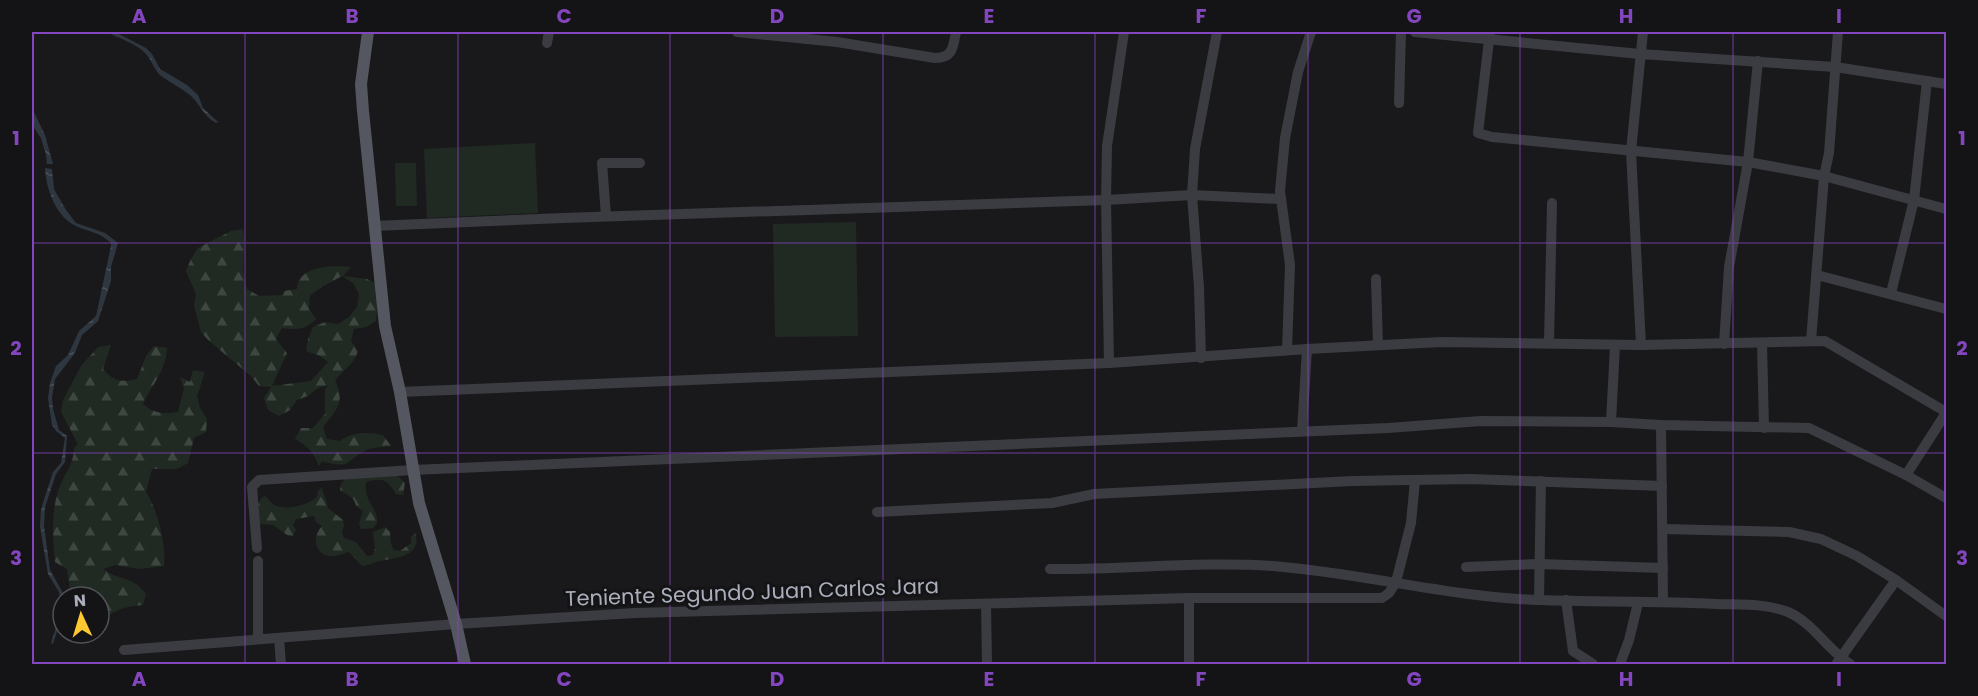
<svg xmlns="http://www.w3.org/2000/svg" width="1978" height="696" font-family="Poppins,sans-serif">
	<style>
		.forest { fill: url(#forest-firs); fill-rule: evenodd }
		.pitch { fill: #202a22 }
		.water { fill: url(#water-ripples) }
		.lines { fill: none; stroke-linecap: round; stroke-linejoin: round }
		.minor { stroke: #3b3c42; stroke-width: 10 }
		.major { stroke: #555760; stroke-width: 12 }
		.grid { fill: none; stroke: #8446be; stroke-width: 1.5; stroke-opacity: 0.55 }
		.labels { text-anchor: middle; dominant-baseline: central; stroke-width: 6; stroke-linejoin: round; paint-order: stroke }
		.street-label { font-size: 21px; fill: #aaaebb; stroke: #141416 }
		.neatline { fill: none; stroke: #8446be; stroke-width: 2 }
		.grid-label { font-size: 20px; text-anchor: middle; font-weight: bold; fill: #8446be }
	</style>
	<defs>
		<pattern id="forest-firs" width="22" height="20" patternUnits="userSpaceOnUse" patternTransform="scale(1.5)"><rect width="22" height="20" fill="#202a22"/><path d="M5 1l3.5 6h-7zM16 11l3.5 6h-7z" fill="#3e4640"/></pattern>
		<pattern id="water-ripples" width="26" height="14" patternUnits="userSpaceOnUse" patternTransform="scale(1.5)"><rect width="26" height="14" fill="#2e3640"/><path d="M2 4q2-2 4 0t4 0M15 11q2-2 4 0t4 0" fill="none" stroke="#4a515a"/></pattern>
	</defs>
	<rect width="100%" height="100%" fill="#19191b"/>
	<g class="forest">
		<path d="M243 229C247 252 239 264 247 289L259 296 282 295 284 291 297 289C298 265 333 265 351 267L343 276 367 279 379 285 376 321 366 327 354 329 351 341 358 351C353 366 344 368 335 381 346 403 336 410 323 427L327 439 340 441C354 431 367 432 383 435L391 446C383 447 374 447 367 450 343 461 353 470 322 461L319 466C314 453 308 446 295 439L301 428H313L325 414V389L329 385 318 388 308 396 297 400 290 410 279 416 268 410 264 398 271 387 259 386 251 376 209 341 201 332 194 306 196 294 186 271 191 259 198 248 231 231ZM342 276 353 283 359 294 357 307 349 317 338 324 325 322 313 327 308 339 306 351 318 355 328 362 311 381 272 386 287 353 276 339 282 328C297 330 305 330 316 319L309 309 310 296 320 288Z"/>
		<path d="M111 345 103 369C113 381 121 383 137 379L146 356 154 346 167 348C166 370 152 385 143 404 154 414 164 414 178 412L184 389 180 377 190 382 193 370 205 372 197 396 200 408 207 419 206 432 194 438 188 463 177 469H152L146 492C158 510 166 545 164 566L139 569 115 565 103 569C119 581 132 575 146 594L143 605C130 606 120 608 109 615L99 613V597H71L67 569 55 562C53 540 51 513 58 492 62 476 74 466 74 448L78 444 61 412 63 400 81 366 98 347Z"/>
		<path d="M396 474 405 483 403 495 396 494C388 480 383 477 366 482 363 502 378 506 377 523L373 528 361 529 359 523 363 511 356 506C354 495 347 496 340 490L341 484 345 479Z"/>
		<path d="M322 487C323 495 327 500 328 508L343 520 344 526 342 532 344 538 356 542 367 556 373 555 375 548 373 532 385 527 390 532 391 544 394 550 400 551 411 543V537L415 532C423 556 396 558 380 561 373 562 369 566 362 566L349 552C343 553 337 557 330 556 314 554 312 536 322 526L316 522 314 516 296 519 293 525 296 530 293 536 287 535 273 525 260 524C258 513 254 502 265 496 269 499 272 505 277 506 289 510 308 505 317 497L318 491Z"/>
	</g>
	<g class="pitch">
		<polygon points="535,143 538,213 427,218 424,149"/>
		<polygon points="395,163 416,163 417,206 396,206"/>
		<polygon points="856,222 858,336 775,337 773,224"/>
	</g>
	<g class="water">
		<path d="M107 32H115L146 48 152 54 160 69 187 85 198 95 203 108 218 122 216 123C203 116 201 105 191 96 182 88 170 83 160 75 153 68 151 58 144 52 135 43 118 38 107 32Z"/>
		<polygon points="32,108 45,135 53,164 47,164 46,155 41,138 32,125"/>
		<path d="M45 168 52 169 54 189 66 210 76 223 105 233 118 243 111 267V281L98 321 82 335 75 353 55 379 52 398 53 409 59 430 67 436 65 462 56 474 45 507 44 526 50 570 63 593V612L53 644 51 643 62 608 59 592 48 574 40 527 41 509 53 472 61 463 65 438 56 431 52 425 48 398 50 383 56 366 68 355 79 331 96 316 111 246V243C101 233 90 232 78 227 56 218 46 189 45 168Z"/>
	</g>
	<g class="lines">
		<g class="minor">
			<path d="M737 32 837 42 935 58C953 58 953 47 956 32"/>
			<polyline points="1415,32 1640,54 1835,67 1946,84"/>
			<polyline points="1490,32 1478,133 1492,137 1748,162 1824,176 1946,209"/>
			<polyline points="547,43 549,32"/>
			<polyline points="1399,103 1401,32"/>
			<polyline points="606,216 602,163 640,163"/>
			<polyline points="374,226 563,218 1106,200 1192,195 1280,199"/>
			<polyline points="1817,275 1946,309"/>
			<polyline points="1376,279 1378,345"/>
			<polyline points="1891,293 1914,200 1927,81"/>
			<polyline points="1811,341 1824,176 1829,153 1838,32"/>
			<polyline points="1549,343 1552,203"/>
			<polyline points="1762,343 1764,428"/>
			<polyline points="1724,344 1729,267 1748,162 1758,61"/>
			<polyline points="1641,345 1631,151 1643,32"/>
			<polyline points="1287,350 1290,265 1280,191 1285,138 1298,72 1311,32"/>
			<polyline points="1201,358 1199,287 1192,195 1195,149 1217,32"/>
			<polyline points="1109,363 1106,200 1107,146 1124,32"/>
			<polyline points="400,392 1109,363 1307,349 1441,342 1641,345 1825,341 1946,412"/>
			<polyline points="1611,422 1615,345"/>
			<polyline points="1661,425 1663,601"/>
			<polyline points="1302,431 1307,349"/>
			<polyline points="1906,475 1946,413"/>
			<polyline points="877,512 1052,503 1094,494 1352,481 1471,479 1662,486"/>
			<polyline points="1663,529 1789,532 1821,539 1857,556 1896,580 1946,616"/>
			<polyline points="257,548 252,487 259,480 413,470 1388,428 1481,421 1611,422 1661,425 1809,428 1906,475 1946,498"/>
			<polyline points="1466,567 1539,564 1663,568"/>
			<path d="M1050 569C1124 570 1199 561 1273 566 1362 573 1449 597 1539 600 1598 602 1657 601 1716 604 1739 605 1765 603 1788 612 1812 622 1828 650 1850 664"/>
			<polyline points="1189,598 1189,664"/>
			<polyline points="1539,600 1541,481"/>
			<polyline points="1566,600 1573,651 1593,664"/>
			<polyline points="986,604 987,664"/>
			<polyline points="279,638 281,664"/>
			<polyline points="258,639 258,561"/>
			<polyline points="124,650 456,624 635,613 1189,598 1382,598 1389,593 1396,582 1411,523 1415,480"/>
			<polyline points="1837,663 1896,580"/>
			<polyline points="1620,664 1629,640 1638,603"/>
		</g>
		<polyline class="major" points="368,32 361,84 363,111 385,326 400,392 419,503 456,624 465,664"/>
	</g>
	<path class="grid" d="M245 32V664M458 32V664M670 32V664M883 32V664M1095 32V664M1308 32V664M1520 32V664M1733 32V664M32 243H1946M32 453H1946"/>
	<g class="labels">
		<g class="street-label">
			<text transform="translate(752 592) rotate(-2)">Teniente Segundo Juan Carlos Jara</text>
		</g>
	</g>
	<rect width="1978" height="696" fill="none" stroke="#141416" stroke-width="66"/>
	<g transform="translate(81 615) rotate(356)"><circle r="28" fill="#141416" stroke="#505258" stroke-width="1.5"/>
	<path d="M0-4.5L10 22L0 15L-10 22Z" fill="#fcc930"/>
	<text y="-9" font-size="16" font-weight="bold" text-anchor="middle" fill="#aaaebb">N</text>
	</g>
	<rect x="33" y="33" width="1912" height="630" class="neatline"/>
	<g class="grid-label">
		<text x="139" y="23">A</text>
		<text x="352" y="23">B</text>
		<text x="564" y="23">C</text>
		<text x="777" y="23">D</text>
		<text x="989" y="23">E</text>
		<text x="1201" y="23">F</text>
		<text x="1414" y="23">G</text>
		<text x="1626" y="23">H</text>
		<text x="1839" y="23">I</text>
		<text x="16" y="145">1</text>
		<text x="1962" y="145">1</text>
		<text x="16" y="355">2</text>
		<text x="1962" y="355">2</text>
		<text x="16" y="565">3</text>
		<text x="1962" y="565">3</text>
		<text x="139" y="686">A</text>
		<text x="352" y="686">B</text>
		<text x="564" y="686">C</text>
		<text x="777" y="686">D</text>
		<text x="989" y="686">E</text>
		<text x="1201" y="686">F</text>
		<text x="1414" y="686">G</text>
		<text x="1626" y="686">H</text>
		<text x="1839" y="686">I</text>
	</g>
</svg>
